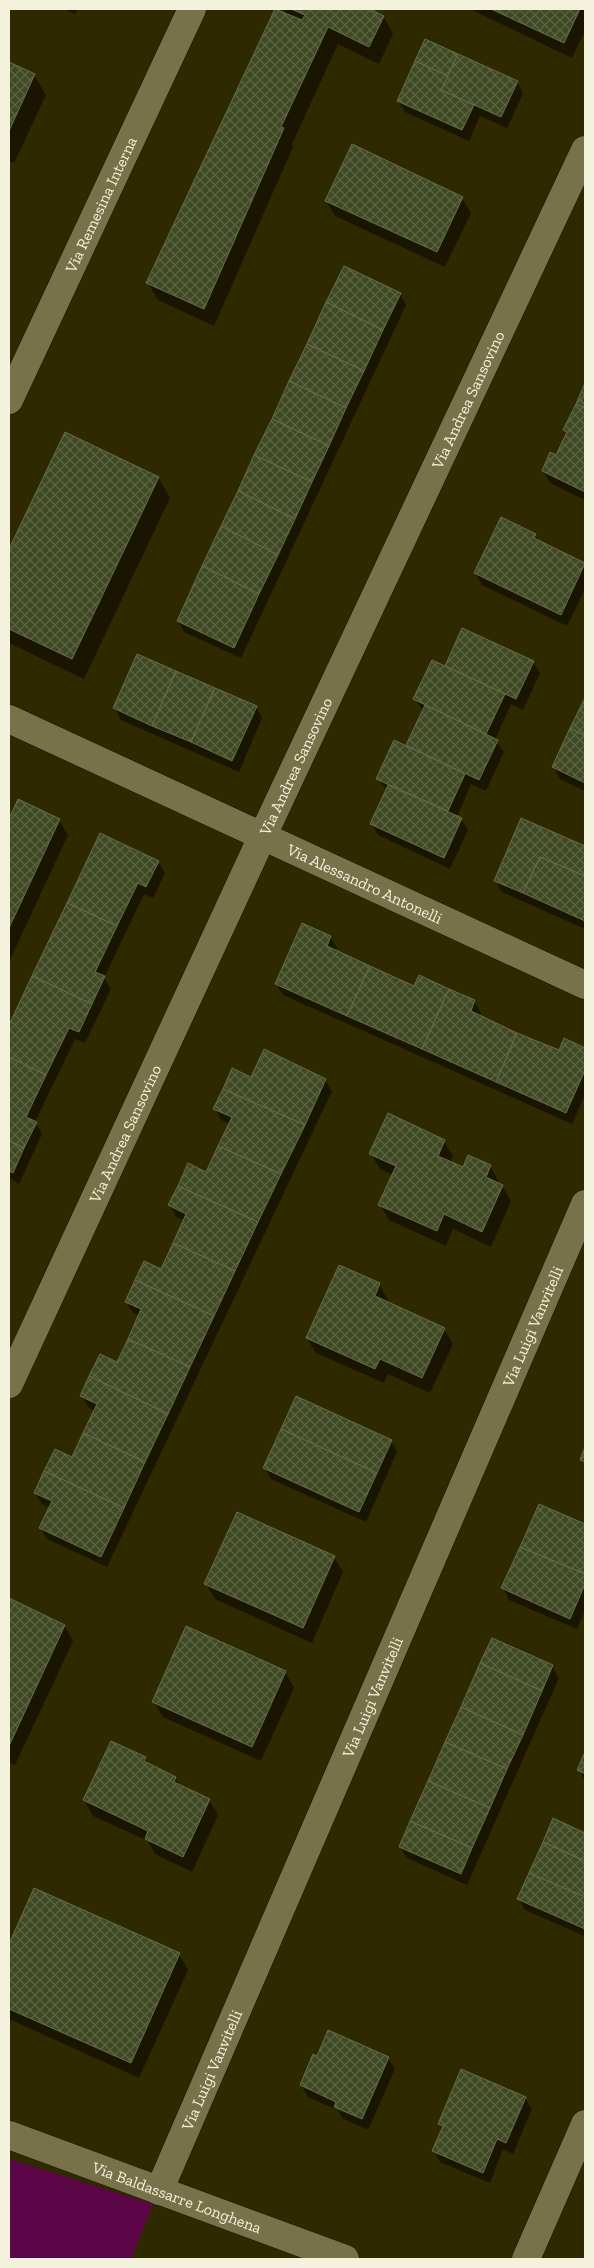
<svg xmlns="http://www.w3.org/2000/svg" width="594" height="2268" font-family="'Zilla Slab',serif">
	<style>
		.green { fill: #5d0647 }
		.shadow { fill: #0007 }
		.building { fill: url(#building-cross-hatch); stroke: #646f49 }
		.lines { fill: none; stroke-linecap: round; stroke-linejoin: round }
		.minor-casing { stroke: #161200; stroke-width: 29 }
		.minor { stroke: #77724a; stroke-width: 28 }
		.labels { text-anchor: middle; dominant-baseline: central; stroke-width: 5; stroke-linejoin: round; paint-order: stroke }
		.street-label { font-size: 16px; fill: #f4f2dc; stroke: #242002 }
	</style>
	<defs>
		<pattern id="building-cross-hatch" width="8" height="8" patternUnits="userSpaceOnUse" patternTransform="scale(1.25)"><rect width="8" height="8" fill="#3f4924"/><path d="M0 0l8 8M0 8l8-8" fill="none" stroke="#5b6443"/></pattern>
	</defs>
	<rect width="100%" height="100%" fill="#2f2900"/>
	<polygon class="green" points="9,2159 153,2204 131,2259 9,2259"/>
	<g class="shadow">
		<polygon points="64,9 78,9 75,14"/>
		<polygon points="282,9 367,9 383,16 393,34 379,64 338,44 292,144 293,147 214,326 158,300 148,283 286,14"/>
		<polygon points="470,9 585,9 585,31 572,58"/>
		<polygon points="426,40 517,82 523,94 507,128 480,116 469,141 405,112 398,101"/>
		<polygon points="9,63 34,75 46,95 14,163 9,161"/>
		<polygon points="462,198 471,213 445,267 335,216 326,201"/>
		<polygon points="400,294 406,305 241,658 184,632 178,621"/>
		<polygon points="585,386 585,500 550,483 543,471 556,457 567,434 565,430"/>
		<polygon points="65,433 159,478 170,498 84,679 9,643 9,551"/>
		<polygon points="535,535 539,541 585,564 585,589 567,626 482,585 475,573"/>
		<polygon points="463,629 533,662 540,673 523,710 511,704 495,740 504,752 486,791 471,784 457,817 461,819 468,830 450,869 378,835 371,823 387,791 378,779 406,747 423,711 415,699 445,667"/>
		<polygon points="585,701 585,791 560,779 554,767"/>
		<polygon points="256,707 262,718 239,772 121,720 115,708"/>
		<polygon points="19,800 59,820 68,835 9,962 9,822"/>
		<polygon points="522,820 585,848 585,929 502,892 495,881"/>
		<polygon points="101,834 158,862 165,873 153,898 144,894 104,978 111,989 85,1043 75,1039 35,1122 42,1134 19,1184 9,1178 9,1028"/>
		<polygon points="330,937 337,948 335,952 415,988 420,977 474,1001 481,1013 479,1017 559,1052 564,1040 585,1049 585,1095 572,1124 283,995 276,984"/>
		<polygon points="251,1079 325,1080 332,1091 107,1567 47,1539 40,1528 50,1508 42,1504 35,1493 73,1459 95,1411 88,1407 82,1396 117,1364 140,1316 133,1313 126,1302 161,1270 185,1221 176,1217 170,1205 207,1174 230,1124 221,1120 215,1108"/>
		<polygon points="444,1141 453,1156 450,1162 464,1168 490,1166 499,1182 498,1184 502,1186 511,1201 491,1247 453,1229 446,1246 389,1220 380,1204 393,1175 380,1169 371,1154"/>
		<polygon points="379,1284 388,1300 387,1303 444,1329 453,1344 430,1393 388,1374 384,1383 316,1353 307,1338"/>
		<polygon points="391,1441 397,1452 366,1522 271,1479 265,1468"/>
		<polygon points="539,1505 585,1525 585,1610 577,1629 509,1600 503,1588"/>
		<polygon points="334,1557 343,1572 312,1643 215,1599 206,1584"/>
		<polygon points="9,1599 65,1626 73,1641 15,1765 9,1762"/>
		<polygon points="552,1666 559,1678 467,1885 407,1858 400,1847"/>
		<polygon points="285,1672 294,1688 261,1761 163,1717 154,1702"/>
		<polygon points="585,1755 585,1781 579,1770"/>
		<polygon points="145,1758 149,1765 175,1777 181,1787 209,1800 218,1815 192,1872 155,1854 148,1841 93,1816 84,1800"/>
		<polygon points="554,1820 585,1834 585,1936 525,1910 519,1899"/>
		<polygon points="35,1890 179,1954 188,1970 139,2078 9,2019 9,1947"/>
		<polygon points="317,2057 388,2058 395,2069 368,2130 342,2118 338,2110 308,2097 301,2085"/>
		<polygon points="525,2098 532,2109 513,2154 503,2149 490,2183 440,2162 434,2151 443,2130 439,2124"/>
	</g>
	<g class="building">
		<polygon points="275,9 302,20 305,15 291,9 370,9 384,16 369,47 328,27 281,127 284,128 204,309 146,283"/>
		<polygon points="491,9 580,9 564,43"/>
		<polygon points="425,39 458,54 448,76 415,61"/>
		<polygon points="458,54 518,81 501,117 441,90"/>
		<polygon points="415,61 448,76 441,90 474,105 462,130 397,101"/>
		<polygon points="9,62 35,74 9,131"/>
		<polygon points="352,144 463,197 437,252 325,201"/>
		<polygon points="344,266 401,293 383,330 326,302"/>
		<polygon points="326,302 383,330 364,371 307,344"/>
		<polygon points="307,344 364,371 346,408 289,381"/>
		<polygon points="289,381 346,408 329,446 272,419"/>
		<polygon points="585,383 585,408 576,404"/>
		<polygon points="576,404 585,408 585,492 542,471 550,452 556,455 567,432 563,430"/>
		<polygon points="272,419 329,446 312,482 254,455"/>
		<polygon points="65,432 159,477 72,659 9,629 9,549"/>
		<polygon points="254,455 312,482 295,519 238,491"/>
		<polygon points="238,491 295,519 278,555 221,526"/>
		<polygon points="501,517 536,534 534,538 585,563 561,615 474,573"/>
		<polygon points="221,526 278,555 259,594 202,566"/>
		<polygon points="202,566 259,594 234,648 177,621"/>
		<polygon points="462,628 534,661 516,699 445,666"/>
		<polygon points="137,654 176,671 152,726 113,708"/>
		<polygon points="432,660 505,694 486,734 413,699"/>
		<polygon points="176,671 215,688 191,742 152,726"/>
		<polygon points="215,688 257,706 232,761 191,742"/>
		<polygon points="585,698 585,736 570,728"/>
		<polygon points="425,705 498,740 479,780 406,745"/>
		<polygon points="570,728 585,736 585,783 552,767"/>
		<polygon points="394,740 465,774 448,811 376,779"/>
		<polygon points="388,785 462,818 444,858 370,824"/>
		<polygon points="18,799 60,819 9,928 9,819"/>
		<polygon points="521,818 585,846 585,876 540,857 523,893 494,881"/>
		<polygon points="100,833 159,861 146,887 138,883 117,926 67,903"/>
		<polygon points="540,857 585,876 585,921 523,893"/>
		<polygon points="67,903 117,926 95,972 105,976 92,1004 32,976"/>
		<polygon points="302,923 331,936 327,946 370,966 347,1016 275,984"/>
		<polygon points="370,966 414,986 419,975 449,989 422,1049 347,1016"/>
		<polygon points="32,976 92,1004 79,1032 69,1028 46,1075 9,1057 9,1025"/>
		<polygon points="449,989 475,1000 471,1011 517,1033 496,1082 422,1049"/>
		<polygon points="517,1033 559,1050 564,1038 585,1048 585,1070 566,1113 496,1082"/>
		<polygon points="264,1049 326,1079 305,1125 223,1089 232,1068 251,1077"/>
		<polygon points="9,1057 46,1075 26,1117 37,1122 24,1148 9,1141"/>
		<polygon points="223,1089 305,1125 281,1174 218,1146 232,1117 213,1109"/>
		<polygon points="388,1113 445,1140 438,1156 463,1167 468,1155 491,1165 486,1177 503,1185 482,1232 444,1214 437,1231 378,1205 396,1166 369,1154"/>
		<polygon points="9,1141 24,1148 13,1173 9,1171"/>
		<polygon points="218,1146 281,1174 258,1222 178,1186 188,1163 206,1172"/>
		<polygon points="178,1186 258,1222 235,1271 173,1243 186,1214 168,1205"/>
		<polygon points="173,1243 235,1271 214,1316 135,1280 144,1261 161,1269"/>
		<polygon points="339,1265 380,1283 375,1296 445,1328 422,1378 380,1359 375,1369 306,1338"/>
		<polygon points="135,1280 214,1316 190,1367 128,1339 141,1309 125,1302"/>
		<polygon points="128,1339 190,1367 168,1414 89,1376 100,1354 117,1362"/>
		<polygon points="89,1376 168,1414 145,1462 83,1433 97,1404 80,1396"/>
		<polygon points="296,1396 392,1440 377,1473 281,1429"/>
		<polygon points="281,1429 377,1473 359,1512 263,1468"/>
		<polygon points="83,1433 145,1462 124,1508 44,1471 55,1449 72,1457"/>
		<polygon points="585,1447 585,1462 580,1460"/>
		<polygon points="44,1471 124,1508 101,1557 39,1528 52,1501 34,1493"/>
		<polygon points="539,1504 585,1524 585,1574 520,1547"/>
		<polygon points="237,1512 335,1556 303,1628 204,1584"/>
		<polygon points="520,1547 585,1574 585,1584 570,1619 501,1588"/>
		<polygon points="9,1598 65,1625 9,1746"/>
		<polygon points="186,1626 286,1671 252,1747 152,1702"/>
		<polygon points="492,1638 553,1665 542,1691 480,1663"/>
		<polygon points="480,1663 542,1691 523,1735 461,1707"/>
		<polygon points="461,1707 523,1735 507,1769 445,1742"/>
		<polygon points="111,1741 146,1757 144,1761 176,1777 174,1782 210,1799 183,1857 145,1839 148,1831 83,1800"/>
		<polygon points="445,1742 507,1769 490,1808 428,1781"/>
		<polygon points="585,1752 585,1774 577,1770"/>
		<polygon points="428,1781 490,1808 472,1848 410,1821"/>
		<polygon points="553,1818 585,1833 585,1861 543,1842"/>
		<polygon points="410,1821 472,1848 461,1874 399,1847"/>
		<polygon points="543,1842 585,1861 585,1897 529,1873"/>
		<polygon points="529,1873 585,1897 585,1929 517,1899"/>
		<polygon points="34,1888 180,1953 131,2063 9,2009 9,1944"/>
		<polygon points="328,2030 389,2057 362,2119 334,2107 336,2102 300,2085 313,2054 317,2056"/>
		<polygon points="461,2069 526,2097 506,2143 497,2139 483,2173 432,2151 443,2126 438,2124"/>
	</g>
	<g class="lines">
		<defs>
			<g id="minor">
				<path id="s1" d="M9 400 192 9"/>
				<path id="s2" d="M9 719 585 985"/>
				<path id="s3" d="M9 1384 263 835 585 150"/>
				<path id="s4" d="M9 2135 345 2259"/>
				<path id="s5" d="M159 2191 585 1204"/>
				<polyline points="526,2259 585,2124"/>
			</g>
		</defs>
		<use href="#minor" class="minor-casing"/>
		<use href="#minor" class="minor"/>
	</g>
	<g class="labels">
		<g class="street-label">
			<text stroke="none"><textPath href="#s1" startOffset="216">Via Remesina Interna</textPath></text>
			<text stroke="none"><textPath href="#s3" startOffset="1086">Via Andrea Sansovino</textPath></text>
			<text stroke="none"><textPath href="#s3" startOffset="681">Via Andrea Sansovino</textPath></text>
			<text stroke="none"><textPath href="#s2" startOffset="392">Via Alessandro Antonelli</textPath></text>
			<text stroke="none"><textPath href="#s3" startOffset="276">Via Andrea Sansovino</textPath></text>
			<text stroke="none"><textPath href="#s5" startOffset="942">Via Luigi Vanvitelli</textPath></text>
			<text stroke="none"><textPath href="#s5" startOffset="538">Via Luigi Vanvitelli</textPath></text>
			<text stroke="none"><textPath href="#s5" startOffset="132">Via Luigi Vanvitelli</textPath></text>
			<text stroke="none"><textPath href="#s4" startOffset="179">Via Baldassarre Longhena</textPath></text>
		</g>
	</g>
	<rect width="594" height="2268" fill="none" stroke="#f4f2dc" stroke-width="20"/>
</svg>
